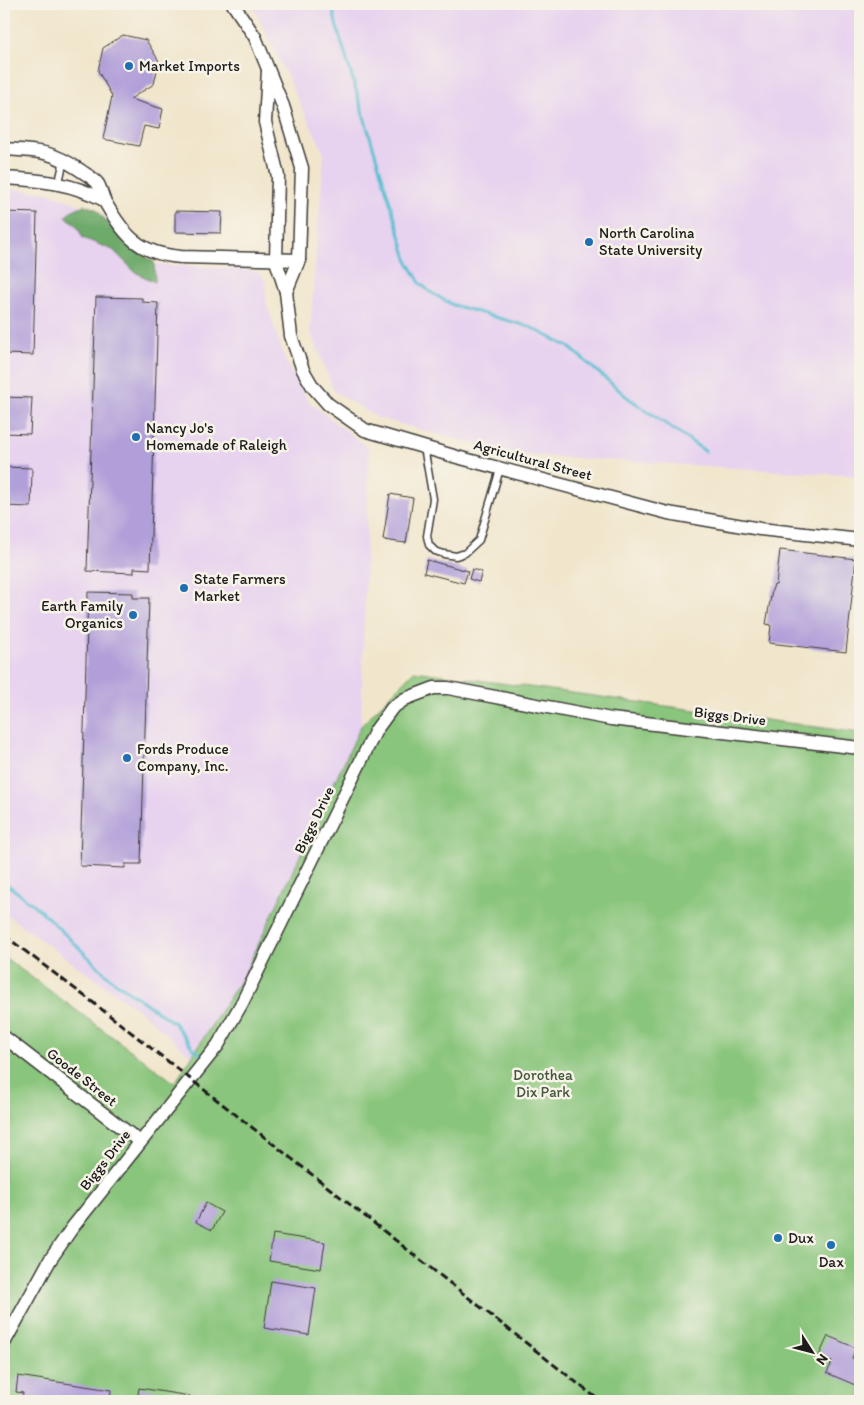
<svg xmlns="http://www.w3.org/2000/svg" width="864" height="1405" font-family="Itim,sans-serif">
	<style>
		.built { fill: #e7d2ef }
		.green { fill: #89c57b; stroke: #52704c }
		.forest { fill: #6eaa6b; stroke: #456344 }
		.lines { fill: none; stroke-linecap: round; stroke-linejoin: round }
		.stream { stroke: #54bed0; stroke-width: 3 }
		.building { fill: #b19fd9 }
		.lane-casing { stroke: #3c3a36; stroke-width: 9 }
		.street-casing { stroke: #3c3a36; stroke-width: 15 }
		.lane { stroke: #fff; stroke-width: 6 }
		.street { stroke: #fff; stroke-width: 12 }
		.rail { stroke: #1c1c1c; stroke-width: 3; stroke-dasharray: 8 4; stroke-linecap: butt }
		.poi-dot { fill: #1f6fb2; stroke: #f7f3e8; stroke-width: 2 }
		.labels { text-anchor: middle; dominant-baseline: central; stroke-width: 5; stroke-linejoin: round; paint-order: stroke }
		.poi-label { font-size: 15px; fill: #1c1c1c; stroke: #f7f3e8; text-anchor: start }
		.street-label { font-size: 15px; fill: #1c1c1c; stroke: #f7f3e8 }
		.park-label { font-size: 15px; fill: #42573d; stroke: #f7f3e8 }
	</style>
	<rect width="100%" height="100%" fill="#f7f3e8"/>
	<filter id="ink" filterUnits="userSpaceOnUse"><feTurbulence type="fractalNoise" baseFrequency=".02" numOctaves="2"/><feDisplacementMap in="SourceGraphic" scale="10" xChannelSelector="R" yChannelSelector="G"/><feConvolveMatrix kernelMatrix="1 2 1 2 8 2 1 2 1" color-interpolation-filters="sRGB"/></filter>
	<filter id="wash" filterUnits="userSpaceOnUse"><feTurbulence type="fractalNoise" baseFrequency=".0096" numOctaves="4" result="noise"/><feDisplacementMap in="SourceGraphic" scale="20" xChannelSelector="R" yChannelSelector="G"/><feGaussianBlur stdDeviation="1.12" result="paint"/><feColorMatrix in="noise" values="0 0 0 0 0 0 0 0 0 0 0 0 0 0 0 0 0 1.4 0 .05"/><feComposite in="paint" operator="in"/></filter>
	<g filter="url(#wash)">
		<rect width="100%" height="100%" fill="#f1e6cc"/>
		<g class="built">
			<polygon points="252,4 860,4 860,476 512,454 378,418 334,391 310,330 324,153"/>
			<polygon points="4,188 49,193 99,212 153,264 242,269 258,272 266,281 266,301 285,360 308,401 369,449 361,726 245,973 192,1057 145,1015 4,913"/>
		</g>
		<polygon class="green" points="414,671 860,733 860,1401 4,1401 4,957 175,1083 245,973 361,726"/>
		<polygon class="forest" points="84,205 96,209 125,244 154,262 155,282 135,272 113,250 83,238 77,226 66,216 71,211"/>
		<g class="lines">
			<g class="stream">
				<polyline points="332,4 336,24 408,262 420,283 430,292 453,305 530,327 569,347 627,397 705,451"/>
				<polyline points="4,882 40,910 111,979 174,1023 193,1048 204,1057"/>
			</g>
		</g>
		<g id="blocks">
			<g class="building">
				<polygon points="123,35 146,40 159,61 154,84 130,99 163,109 159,129 144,126 139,146 103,139 112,96 98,71 103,48"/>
				<polygon points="175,211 222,212 221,233 175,232"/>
				<polygon points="4,212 37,213 33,355 4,354"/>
				<polygon points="96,297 142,298 142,302 158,303 150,569 134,568 134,573 87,571"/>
				<polygon points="4,397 32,398 30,434 4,433"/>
				<polygon points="4,467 32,468 31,507 4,506"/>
				<polygon points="390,494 413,498 406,543 383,540"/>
				<polygon points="780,550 856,559 846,652 769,643 771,625 766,624 772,590 774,585 776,585"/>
				<polygon points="427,560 468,571 464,583 424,573"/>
				<polygon points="472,569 482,572 479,582 469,579"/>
				<polygon points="88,592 133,593 133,598 149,598 141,864 125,864 125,868 80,866"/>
				<polygon points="206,1203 222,1212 212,1230 196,1222"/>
				<polygon points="273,1234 325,1242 321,1269 269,1261"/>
				<polygon points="271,1281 316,1288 309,1335 264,1328"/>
				<polygon points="828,1336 856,1348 852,1358 860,1361 860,1387 827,1373 832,1362 819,1356"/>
				<polygon points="18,1376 111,1390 110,1401 22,1401 23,1393 16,1392"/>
				<polygon points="139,1388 190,1396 190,1401 137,1401"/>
			</g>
		</g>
	</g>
	<g filter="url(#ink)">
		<use href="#blocks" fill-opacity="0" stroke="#3c3a36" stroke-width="1"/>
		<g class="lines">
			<defs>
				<g id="lane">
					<polyline points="59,182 64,160"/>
					<polyline points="424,447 433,499 427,536 429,545 435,551 444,554 456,556 465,553 479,540 500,469"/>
				</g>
				<g id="street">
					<polyline points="233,4 255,37 283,106 302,168 299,260 286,292"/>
					<polyline points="268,70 265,122 278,176 276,261 286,292 291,336 303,370 313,387 328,404 365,430 457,457 668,513 760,529 860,540"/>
					<path d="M4 149C38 151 50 150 80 170 85 174 94 178 98 184 101 189 102 196 105 202 125 237 140 254 181 257L299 260"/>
					<path d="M4 178C40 180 72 183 104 200"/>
					<polyline points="4,1037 140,1142"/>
					<polyline points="4,1343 50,1260 72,1228 218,1045 242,1003 376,730 392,708 405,699 434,688 448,688 611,719 860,748"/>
				</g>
			</defs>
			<use href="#lane" class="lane-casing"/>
			<use href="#street" class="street-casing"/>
			<use href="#lane" class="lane"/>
			<use href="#street" class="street"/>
			<polyline class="rail" points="4,935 95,1004 600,1401"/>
		</g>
	</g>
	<g class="poi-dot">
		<circle cx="129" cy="66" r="5"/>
		<circle cx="589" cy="242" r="5"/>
		<circle cx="136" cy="437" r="5"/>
		<circle cx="184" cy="588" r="5"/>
		<circle cx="133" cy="615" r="5"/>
		<circle cx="127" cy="758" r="5"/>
		<circle cx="778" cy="1238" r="5"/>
		<circle cx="831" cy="1245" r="5"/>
	</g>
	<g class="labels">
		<g class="poi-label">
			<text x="139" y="66">Market Imports</text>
			<text x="599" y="233">North Carolina<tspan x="599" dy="17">State University</tspan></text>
			<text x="146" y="428">Nancy Jo's<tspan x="146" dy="17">Homemade of Raleigh</tspan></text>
			<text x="194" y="579">State Farmers<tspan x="194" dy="17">Market</tspan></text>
			<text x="123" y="606" text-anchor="end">Earth Family<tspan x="123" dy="17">Organics</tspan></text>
			<text x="137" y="749">Fords Produce<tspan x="137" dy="17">Company, Inc.</tspan></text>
			<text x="788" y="1238">Dux</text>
			<text x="831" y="1262" text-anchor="middle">Dax</text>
		</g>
		<g class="street-label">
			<text transform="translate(533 460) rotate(15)">Agricultural Street</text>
			<text transform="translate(730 716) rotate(7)">Biggs Drive</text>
			<text transform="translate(314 820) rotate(-64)">Biggs Drive</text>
			<text transform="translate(82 1077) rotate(38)">Goode Street</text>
			<text transform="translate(105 1160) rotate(-52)">Biggs Drive</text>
		</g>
		<g class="park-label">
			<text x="543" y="1075">Dorothea<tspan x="543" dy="17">Dix Park</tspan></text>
		</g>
	</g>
	<rect width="864" height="1405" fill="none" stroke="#f7f3e8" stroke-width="20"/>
	<g transform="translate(812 1352) rotate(126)" stroke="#f7f3e8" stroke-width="4" paint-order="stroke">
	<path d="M0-4L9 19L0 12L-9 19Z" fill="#1c1c1c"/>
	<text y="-8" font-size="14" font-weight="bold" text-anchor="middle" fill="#1c1c1c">N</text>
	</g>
</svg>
